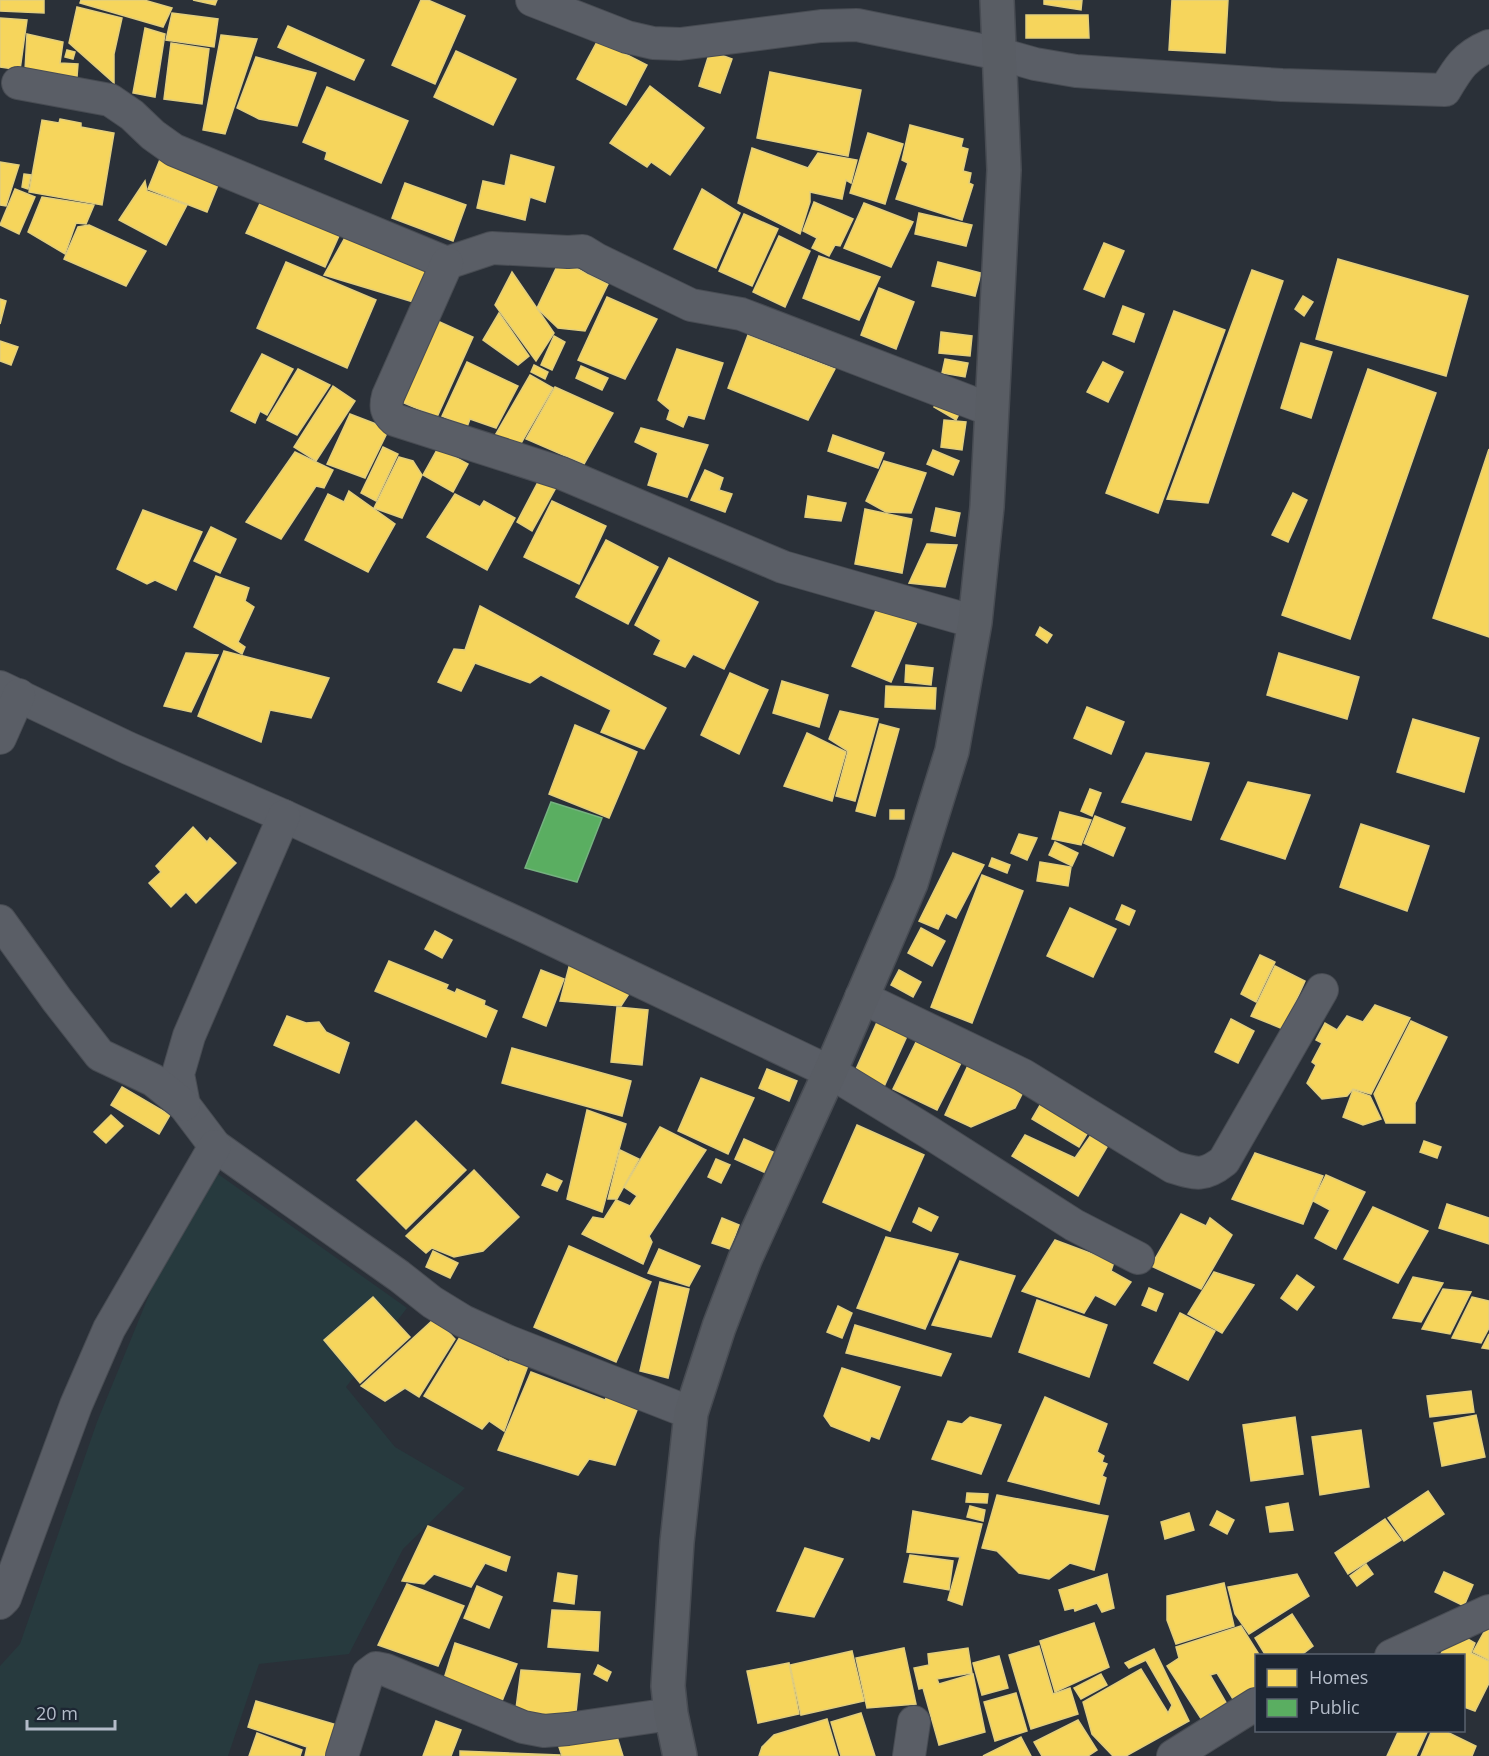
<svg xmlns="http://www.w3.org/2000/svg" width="1489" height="1756" font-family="'Open Sans',sans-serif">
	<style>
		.green { fill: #273a3e }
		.homes { fill: #f6d55c; stroke: #e2ce7d; stroke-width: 1.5 }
		.public { fill: #5aae61; stroke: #75b280; stroke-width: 1.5 }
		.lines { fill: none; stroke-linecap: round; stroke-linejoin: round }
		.street-casing { stroke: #484c53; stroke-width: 34 }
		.secondary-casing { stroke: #484c53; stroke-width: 36 }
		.street { stroke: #5a5e66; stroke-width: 32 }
		.secondary { stroke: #595d64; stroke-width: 33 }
	</style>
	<rect width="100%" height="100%" fill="#2a3038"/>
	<polygon class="green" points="218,1174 407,1308 346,1387 395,1447 465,1488 403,1549 349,1654 259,1664 228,1756 0,1756 0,1666 20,1644 97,1422 156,1278"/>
	<g class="homes">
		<polygon points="0,0 44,0 44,13 0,11"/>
		<polygon points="81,0 144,0 172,8 163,27 80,3"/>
		<polygon points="193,0 217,0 215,5"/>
		<polygon points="421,0 428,0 465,16 435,84 392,65"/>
		<polygon points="1044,0 1082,0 1081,10 1044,4"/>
		<polygon points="1172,0 1228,0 1225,53 1169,50"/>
		<polygon points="77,7 122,18 114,54 114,83 69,43"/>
		<polygon points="172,13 218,19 214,47 166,40"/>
		<polygon points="1026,15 1088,15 1089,38 1026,38"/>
		<polygon points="0,18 27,20 20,70 0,67"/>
		<polygon points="288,26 364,60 354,80 278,47"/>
		<polygon points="145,28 165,34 155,97 133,93"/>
		<polygon points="27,34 63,42 60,63 78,64 77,77 25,70"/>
		<polygon points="221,35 257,39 225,134 203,130"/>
		<polygon points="598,40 647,65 626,105 577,79"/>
		<polygon points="171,43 209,49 202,104 164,99"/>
		<polygon points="67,50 75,52 73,59 65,57"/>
		<polygon points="456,51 516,79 493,125 434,97"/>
		<polygon points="710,51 732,59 720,93 699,86"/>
		<polygon points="256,57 316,73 297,126 259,119 237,108"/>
		<polygon points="770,72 861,90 848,156 757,138"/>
		<polygon points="650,86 704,128 670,175 651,162 647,167 610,143"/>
		<polygon points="327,87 408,121 381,183 325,159 327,152 303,142"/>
		<polygon points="60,119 81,123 81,127 114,133 102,205 29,192 42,120 59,123"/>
		<polygon points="910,125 963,139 961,147 968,149 963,171 971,173 969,183 973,185 962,220 896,199 908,163 902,160"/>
		<polygon points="868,133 903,144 885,204 850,193"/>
		<polygon points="752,148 808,168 818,153 857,160 851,183 846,180 842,199 810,192 810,202 800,234 738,203"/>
		<polygon points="511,155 554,167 545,202 530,197 525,220 477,208 483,181 505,186"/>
		<polygon points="161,157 220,180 207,212 148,189"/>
		<polygon points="0,162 19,165 6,206 0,205"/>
		<polygon points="24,174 31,175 28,189 22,187"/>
		<polygon points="145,181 147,191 187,205 166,245 119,220"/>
		<polygon points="405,183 466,205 453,241 392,218"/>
		<polygon points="15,189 35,197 19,234 0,225"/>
		<polygon points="702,189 740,213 716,268 674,249"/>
		<polygon points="265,193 343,227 325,267 246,233"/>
		<polygon points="42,197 94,205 86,224 76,223 65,254 28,232"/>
		<polygon points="814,202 853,219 840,246 835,245 829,256 812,248 817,238 803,231"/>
		<polygon points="864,203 913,222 891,267 844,248"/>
		<polygon points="919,213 972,225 966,246 915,234"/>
		<polygon points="744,214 778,229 752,286 719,271"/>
		<polygon points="89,225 146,251 126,286 64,259 78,227"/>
		<polygon points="347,234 434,262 420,304 324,275"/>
		<polygon points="779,236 810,251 785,307 753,292"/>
		<polygon points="1104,243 1124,251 1104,297 1084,289"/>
		<polygon points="819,256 880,277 859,320 803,298"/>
		<polygon points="1338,259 1468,296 1446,376 1316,339"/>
		<polygon points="560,260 608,284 585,331 558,328 537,308"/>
		<polygon points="286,262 376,300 347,368 257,328"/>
		<polygon points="938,262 981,273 975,296 932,286"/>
		<polygon points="1252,270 1283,281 1208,503 1167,499"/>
		<polygon points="512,272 554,333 536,361 495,305"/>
		<polygon points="879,288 914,302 896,349 861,335"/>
		<polygon points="1303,296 1313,302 1304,316 1295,309"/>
		<polygon points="607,297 657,319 625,379 578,360"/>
		<polygon points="0,299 6,301 0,324"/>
		<polygon points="1123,306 1144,314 1134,342 1113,334"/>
		<polygon points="1174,311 1225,330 1158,513 1106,493"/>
		<polygon points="499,313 529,356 518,365 483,340"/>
		<polygon points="431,318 473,337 437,417 395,399"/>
		<polygon points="941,332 972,336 970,356 939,353"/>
		<polygon points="748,335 835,369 808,420 728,388"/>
		<polygon points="554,336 565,342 552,370 541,365"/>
		<polygon points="0,341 18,347 11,365 0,361"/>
		<polygon points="1301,343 1332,352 1311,418 1281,408"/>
		<polygon points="677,349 723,363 704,419 688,415 683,427 667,419 670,410 658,400"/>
		<polygon points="262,354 293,369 267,415 260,411 255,423 231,411"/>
		<polygon points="945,359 968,363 965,377 942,373"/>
		<polygon points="467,362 518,386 496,428 470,419 467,427 442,416"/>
		<polygon points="1103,362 1123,372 1108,402 1087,392"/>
		<polygon points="534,365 548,372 545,379 531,372"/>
		<polygon points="581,366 608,378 602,390 576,378"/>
		<polygon points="298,369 330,385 297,435 267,420"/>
		<polygon points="1368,369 1436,393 1350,639 1282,615"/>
		<polygon points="530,375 553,388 516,452 493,439"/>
		<polygon points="333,386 355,401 316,461 294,447"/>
		<polygon points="555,387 613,413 584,464 526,439"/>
		<polygon points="939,398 961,410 956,420 934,407"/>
		<polygon points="350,414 389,429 365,478 327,464"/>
		<polygon points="944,420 966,422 962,450 941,447"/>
		<polygon points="641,428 708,445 687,497 648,485 658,453 635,442"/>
		<polygon points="833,435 884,453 878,468 828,451"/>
		<polygon points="383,447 398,454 376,501 361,493"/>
		<polygon points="438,448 468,464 453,492 423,475"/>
		<polygon points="1489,449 1489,637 1433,618"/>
		<polygon points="933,450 959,461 953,475 927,464"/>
		<polygon points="295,452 333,470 324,488 316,486 281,539 246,522"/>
		<polygon points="399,457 413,461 422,475 402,518 374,508"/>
		<polygon points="884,461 926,473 911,513 886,512 866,501"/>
		<polygon points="705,470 723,478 719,490 732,494 725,512 691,500"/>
		<polygon points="539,480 558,484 532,531 517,522"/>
		<polygon points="349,491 395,524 368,572 305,540 328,494 344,502"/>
		<polygon points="1293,493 1307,500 1288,542 1272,535"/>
		<polygon points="455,494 480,507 484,501 515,518 487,570 427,537"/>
		<polygon points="808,496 846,503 841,521 805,517"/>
		<polygon points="552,501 606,526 579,584 524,557"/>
		<polygon points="936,508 960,513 955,536 931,531"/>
		<polygon points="865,509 912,519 902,573 855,564"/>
		<polygon points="143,510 202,532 176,590 155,580 147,584 117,569"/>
		<polygon points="211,527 236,539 220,573 194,561"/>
		<polygon points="606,540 658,567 628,624 576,597"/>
		<polygon points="927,544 957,545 945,587 909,583"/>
		<polygon points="669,558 758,602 724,669 693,654 685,667 654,654 661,640 635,625"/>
		<polygon points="216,576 249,588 245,601 254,607 238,642 245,647 242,654 194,627"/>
		<polygon points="881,599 920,615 891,682 852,666"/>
		<polygon points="480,606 666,708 644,749 601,732 611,710 541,675 530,683 475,663 461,691 438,682 454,649 465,650"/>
		<polygon points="1040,627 1052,635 1047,643 1036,635"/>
		<polygon points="224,651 329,678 311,718 270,710 261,742 198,716"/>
		<polygon points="186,653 218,655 191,712 164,706"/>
		<polygon points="1279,653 1359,677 1347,719 1267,695"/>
		<polygon points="906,665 933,668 931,685 905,682"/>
		<polygon points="730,673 768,690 739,754 701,735"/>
		<polygon points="782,681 828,695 819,727 773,713"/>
		<polygon points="886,686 936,688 935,709 885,707"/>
		<polygon points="1087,707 1124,722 1111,754 1074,738"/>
		<polygon points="840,711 878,719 855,801 836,796 848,751 829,739"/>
		<polygon points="1413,719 1479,738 1464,792 1397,772"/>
		<polygon points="880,724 899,729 875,816 856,811"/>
		<polygon points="575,725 637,752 609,818 549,794"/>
		<polygon points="807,733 846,752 832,801 784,786"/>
		<polygon points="1146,753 1209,763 1191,820 1122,802"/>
		<polygon points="1248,782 1310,795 1285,859 1221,839"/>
		<polygon points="1090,789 1101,793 1092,816 1081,811"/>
		<rect x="890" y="810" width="14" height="9"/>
		<polygon points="1060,812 1091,820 1081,845 1052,839"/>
		<polygon points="1095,816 1125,828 1113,856 1084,843"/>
		<polygon points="1361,824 1429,846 1407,911 1340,887"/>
		<polygon points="193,827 207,842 210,838 236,863 196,903 186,892 171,907 149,883 161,872 156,866"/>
		<polygon points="1019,834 1037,838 1027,860 1011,853"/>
		<polygon points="1055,842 1078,853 1072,866 1049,855"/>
		<polygon points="953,853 984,865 956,918 946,913 938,929 919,921"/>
		<polygon points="992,858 1010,865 1007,873 989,866"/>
		<polygon points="1040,862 1071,867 1068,886 1037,881"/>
		<polygon points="982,875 1023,891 972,1023 931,1007"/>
		<polygon points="1122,905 1135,911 1129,925 1116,919"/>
		<polygon points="1070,908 1116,929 1093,977 1047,956"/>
		<polygon points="921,928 945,941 932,966 908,953"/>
		<polygon points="435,931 452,940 442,958 425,949"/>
		<polygon points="1260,955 1275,962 1256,1002 1241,994"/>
		<polygon points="389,961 448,985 446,989 455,993 457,989 485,1001 484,1005 497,1011 486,1037 375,991"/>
		<polygon points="570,963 632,989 621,1006 560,1001"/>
		<polygon points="1275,966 1305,981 1283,1029 1251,1016"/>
		<polygon points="541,970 564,979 546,1026 523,1017"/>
		<polygon points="899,970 921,982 913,997 891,985"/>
		<polygon points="1375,1005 1410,1018 1371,1094 1353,1089 1347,1096 1322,1099 1307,1083 1316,1065 1312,1062 1322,1043 1316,1040 1325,1023 1337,1030 1347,1016 1363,1022"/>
		<polygon points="617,1007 648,1010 642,1065 611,1062"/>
		<polygon points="882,1011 912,1025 882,1091 852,1078"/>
		<polygon points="287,1016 306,1023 319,1022 326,1032 349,1043 339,1073 274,1045"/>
		<polygon points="1231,1019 1254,1031 1238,1063 1215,1052"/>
		<polygon points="1411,1021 1447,1037 1415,1103 1415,1123 1386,1123 1374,1094"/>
		<polygon points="920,1034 964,1057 937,1110 893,1089"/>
		<polygon points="512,1048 631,1081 622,1116 502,1083"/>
		<polygon points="971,1059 1027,1084 1015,1108 971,1127 945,1115"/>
		<polygon points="767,1069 797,1081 789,1101 759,1088"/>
		<polygon points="701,1078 754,1098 728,1154 678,1131"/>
		<polygon points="122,1087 170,1115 159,1134 111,1105"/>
		<polygon points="1353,1090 1370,1096 1381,1119 1363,1125 1343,1117"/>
		<polygon points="1043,1100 1090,1129 1079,1147 1032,1119"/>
		<polygon points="587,1110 626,1124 602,1212 567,1199"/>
		<polygon points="111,1115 123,1126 106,1143 94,1132"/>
		<polygon points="416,1121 466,1170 406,1229 357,1180"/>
		<polygon points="857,1125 924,1155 890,1231 823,1202"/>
		<polygon points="660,1127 706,1150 649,1236 652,1242 643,1264 582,1234 593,1217 604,1219 616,1200 630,1206 637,1196 624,1187"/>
		<polygon points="1025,1135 1075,1158 1091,1135 1107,1147 1078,1196 1012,1156"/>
		<polygon points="744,1139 775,1153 766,1173 735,1159"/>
		<polygon points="1424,1141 1441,1147 1437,1158 1420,1152"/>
		<polygon points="620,1150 639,1159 617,1199 608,1199"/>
		<polygon points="1255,1153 1323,1176 1303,1224 1232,1199"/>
		<polygon points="716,1159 730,1165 721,1183 708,1177"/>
		<polygon points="474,1170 519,1217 483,1251 454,1257 432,1248 426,1253 406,1236"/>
		<polygon points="547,1174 562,1181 557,1191 542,1185"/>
		<polygon points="1326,1175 1365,1192 1336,1249 1315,1238 1330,1210 1313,1201"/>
		<polygon points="1447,1204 1489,1218 1489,1244 1439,1228"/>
		<polygon points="1373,1207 1428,1231 1398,1283 1344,1259"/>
		<polygon points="919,1208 938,1217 931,1231 913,1222"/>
		<polygon points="1181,1214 1206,1226 1210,1218 1232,1235 1201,1289 1151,1266"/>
		<polygon points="722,1218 739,1225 730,1249 712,1243"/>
		<polygon points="886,1237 958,1254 925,1329 857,1308"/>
		<polygon points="1055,1240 1114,1262 1111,1271 1131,1282 1115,1305 1095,1295 1084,1313 1022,1291"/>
		<polygon points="569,1246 651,1282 616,1362 534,1327"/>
		<polygon points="659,1249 700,1266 689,1286 648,1273"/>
		<polygon points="433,1251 458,1263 450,1278 426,1267"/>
		<polygon points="960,1261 1015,1276 991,1337 932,1325"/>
		<polygon points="1214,1272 1254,1285 1222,1333 1188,1314"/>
		<polygon points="1297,1275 1314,1287 1297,1310 1281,1298"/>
		<polygon points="1413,1277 1443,1283 1421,1322 1393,1318"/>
		<polygon points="660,1282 689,1289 668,1378 640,1371"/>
		<polygon points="1149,1288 1163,1294 1156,1311 1142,1305"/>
		<polygon points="1443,1289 1471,1292 1450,1334 1422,1329"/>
		<polygon points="373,1297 410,1337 360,1383 324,1340"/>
		<polygon points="1472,1297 1489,1301 1489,1328 1481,1343 1452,1338"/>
		<polygon points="1037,1300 1107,1325 1089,1377 1019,1352"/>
		<polygon points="838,1306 852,1313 842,1338 827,1332"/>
		<polygon points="1180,1313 1215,1331 1188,1380 1154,1363"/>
		<polygon points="435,1318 455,1339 419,1397 405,1388 385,1401 361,1386"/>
		<polygon points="855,1325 951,1354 941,1376 846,1353"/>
		<polygon points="1489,1334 1489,1349 1482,1348"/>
		<polygon points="460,1337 509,1362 516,1352 530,1360 504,1431 489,1421 482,1429 424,1396"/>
		<polygon points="842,1368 900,1387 879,1439 871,1436 869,1441 831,1426 824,1416"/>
		<polygon points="531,1372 605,1400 612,1386 641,1400 615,1465 589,1459 578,1475 498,1450"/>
		<polygon points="1471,1391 1474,1412 1430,1417 1427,1396"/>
		<polygon points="1045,1397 1107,1424 1097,1452 1104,1456 1102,1462 1107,1464 1102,1476 1106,1478 1099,1504 1008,1481"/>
		<polygon points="1476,1415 1485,1457 1442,1466 1434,1423"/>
		<polygon points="970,1417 1001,1425 981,1474 932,1459 948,1421 962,1424"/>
		<polygon points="1295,1417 1303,1474 1251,1481 1243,1425"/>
		<polygon points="1361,1430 1369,1487 1320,1495 1312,1437"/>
		<polygon points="1428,1491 1444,1514 1404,1541 1388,1518"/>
		<polygon points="967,1493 988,1494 987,1503 966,1502"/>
		<polygon points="997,1495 1108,1516 1094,1570 1070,1563 1049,1579 1019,1573 997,1551 982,1548"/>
		<polygon points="1288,1503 1293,1530 1270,1532 1266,1507"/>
		<polygon points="970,1506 985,1510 983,1521 967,1517"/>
		<polygon points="913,1511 982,1524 962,1605 948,1600 960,1557 907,1552"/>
		<polygon points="1217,1511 1234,1520 1227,1534 1210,1525"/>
		<polygon points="1189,1513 1194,1530 1165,1539 1161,1522"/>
		<polygon points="1385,1519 1401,1540 1348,1574 1335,1553"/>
		<polygon points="428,1526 510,1557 506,1571 485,1563 471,1587 434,1574 424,1584 402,1581"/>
		<polygon points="805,1548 843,1559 814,1617 777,1611"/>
		<polygon points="910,1555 953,1561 949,1590 904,1582"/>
		<polygon points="1366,1564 1373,1574 1357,1586 1350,1576"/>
		<polygon points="1444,1572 1473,1585 1464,1606 1435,1592"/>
		<polygon points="558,1573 577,1576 574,1604 554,1601"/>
		<polygon points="1107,1574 1114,1608 1102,1612 1097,1603 1075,1611 1074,1608 1065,1610 1059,1590"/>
		<polygon points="1297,1574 1309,1596 1249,1634 1235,1614 1228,1587"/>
		<polygon points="1224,1583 1234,1626 1176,1644 1167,1620 1167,1596"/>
		<polygon points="407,1584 464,1606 438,1666 378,1645"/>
		<polygon points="477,1586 502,1597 489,1628 464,1618"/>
		<polygon points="552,1610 600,1612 598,1651 548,1647"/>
		<polygon points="1292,1614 1313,1646 1300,1656 1266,1656 1255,1638"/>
		<polygon points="1094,1623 1109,1667 1055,1692 1040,1641"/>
		<polygon points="1489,1623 1489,1660 1473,1652"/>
		<polygon points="1241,1626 1260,1656 1256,1656 1256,1690 1236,1704 1217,1673 1210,1675 1228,1706 1202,1720 1167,1666 1179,1658 1176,1647"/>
		<polygon points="1452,1630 1475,1643 1471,1653 1489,1661 1489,1683 1475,1711 1464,1707 1464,1656 1440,1656"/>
		<polygon points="455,1643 517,1664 502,1701 443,1682"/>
		<polygon points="1039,1646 1053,1694 1070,1688 1078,1714 1031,1729 1009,1655"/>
		<polygon points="904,1648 916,1704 867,1708 856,1658"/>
		<polygon points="968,1648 972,1673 937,1679 939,1684 973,1674 985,1732 939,1745 923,1688 919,1689 914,1668 929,1665 928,1654"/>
		<polygon points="1154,1649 1189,1721 1126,1756 1113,1756 1092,1734 1083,1702 1141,1669 1168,1713 1172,1705 1146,1660 1129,1668 1125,1663"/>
		<polygon points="852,1651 864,1701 801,1715 790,1665"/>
		<polygon points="999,1656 1008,1688 982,1695 973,1663"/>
		<polygon points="789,1663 799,1714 758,1723 747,1671"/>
		<polygon points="598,1665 611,1672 607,1681 594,1674"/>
		<polygon points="521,1670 580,1674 575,1722 515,1716"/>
		<polygon points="1101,1674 1107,1685 1081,1699 1074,1688"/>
		<polygon points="1016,1693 1027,1731 995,1741 984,1702"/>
		<polygon points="256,1701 347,1728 334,1756 305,1756 307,1747 248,1727"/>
		<polygon points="861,1713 875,1756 841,1756 831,1722"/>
		<polygon points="827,1719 838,1756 759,1756 762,1747 774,1735"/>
		<polygon points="1078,1720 1097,1750 1088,1756 1042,1756 1034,1742"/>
		<polygon points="436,1721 461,1730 451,1756 423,1756"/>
		<polygon points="613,1724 623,1756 562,1756 557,1741"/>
		<polygon points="1399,1730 1428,1730 1416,1756 1387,1756"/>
		<polygon points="1432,1730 1443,1730 1476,1746 1472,1756 1421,1756"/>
		<polygon points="257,1733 302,1750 300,1756 249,1756"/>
		<polygon points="1021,1737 1031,1756 983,1756"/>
		<polygon points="460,1751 560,1755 560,1756 460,1756"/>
	</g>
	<polygon class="public" points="551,802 602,818 577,882 525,868"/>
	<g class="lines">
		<defs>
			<g id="street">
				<path d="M532 0 627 37 653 43 680 44 821 26 857 25 1000 54 1035 64 1076 71 1282 85 1445 90C1458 68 1465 56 1489 46"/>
				<polyline points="18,83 110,100 132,115 153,135 174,150 447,263 492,248 568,252 583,251 596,259 691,305 741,314 991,410"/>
				<path d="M447 263 388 396C385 407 386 412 395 420L561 473 783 567 975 622"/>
				<polyline points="0,687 128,748 284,816 528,928 830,1072 930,1133 1074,1225 1138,1258"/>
				<polyline points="0,738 19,695"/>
				<polyline points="284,816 189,1036 178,1074 184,1105 215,1146 399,1276 432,1302 463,1321 507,1341 691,1413"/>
				<polyline points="0,921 57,1000 100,1055 153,1080 184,1105"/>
				<path d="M861 997 1023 1075 1173 1167C1196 1174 1204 1177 1224 1161L1322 990"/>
				<polyline points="0,1603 5,1598 76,1405 109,1329 215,1146"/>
				<polyline points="1391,1656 1489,1611"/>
				<polyline points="342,1756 368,1674 376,1668 386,1670 523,1727 544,1731 568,1729 671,1714"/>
				<polyline points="909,1756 914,1722"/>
				<polyline points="1173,1756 1256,1704"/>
			</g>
			<polyline id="secondary" points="680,1756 671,1714 668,1686 677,1542 691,1413 719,1327 745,1259 830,1072 911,883 952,751 975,622 987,507 1004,170 997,0"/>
		</defs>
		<use href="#street" class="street-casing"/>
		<use href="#secondary" class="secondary-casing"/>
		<use href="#street" class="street"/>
		<use href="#secondary" class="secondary"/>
	</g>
	<rect x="1255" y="1654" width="210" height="78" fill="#1d2633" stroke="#59626f" stroke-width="1.5"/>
	<rect x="1267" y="1669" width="30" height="18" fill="#f6d55c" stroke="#59626f" stroke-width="1.5"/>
	<text x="1309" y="1684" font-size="18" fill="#b4bcc9">Homes</text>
	<rect x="1267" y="1699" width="30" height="18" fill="#5aae61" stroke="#59626f" stroke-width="1.5"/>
	<text x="1309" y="1714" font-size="18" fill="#b4bcc9">Public</text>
	<path d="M27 1720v9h88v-9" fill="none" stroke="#b4bcc9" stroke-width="3"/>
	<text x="36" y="1720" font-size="18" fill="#b4bcc9" stroke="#1d2633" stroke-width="4.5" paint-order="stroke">20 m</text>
</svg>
